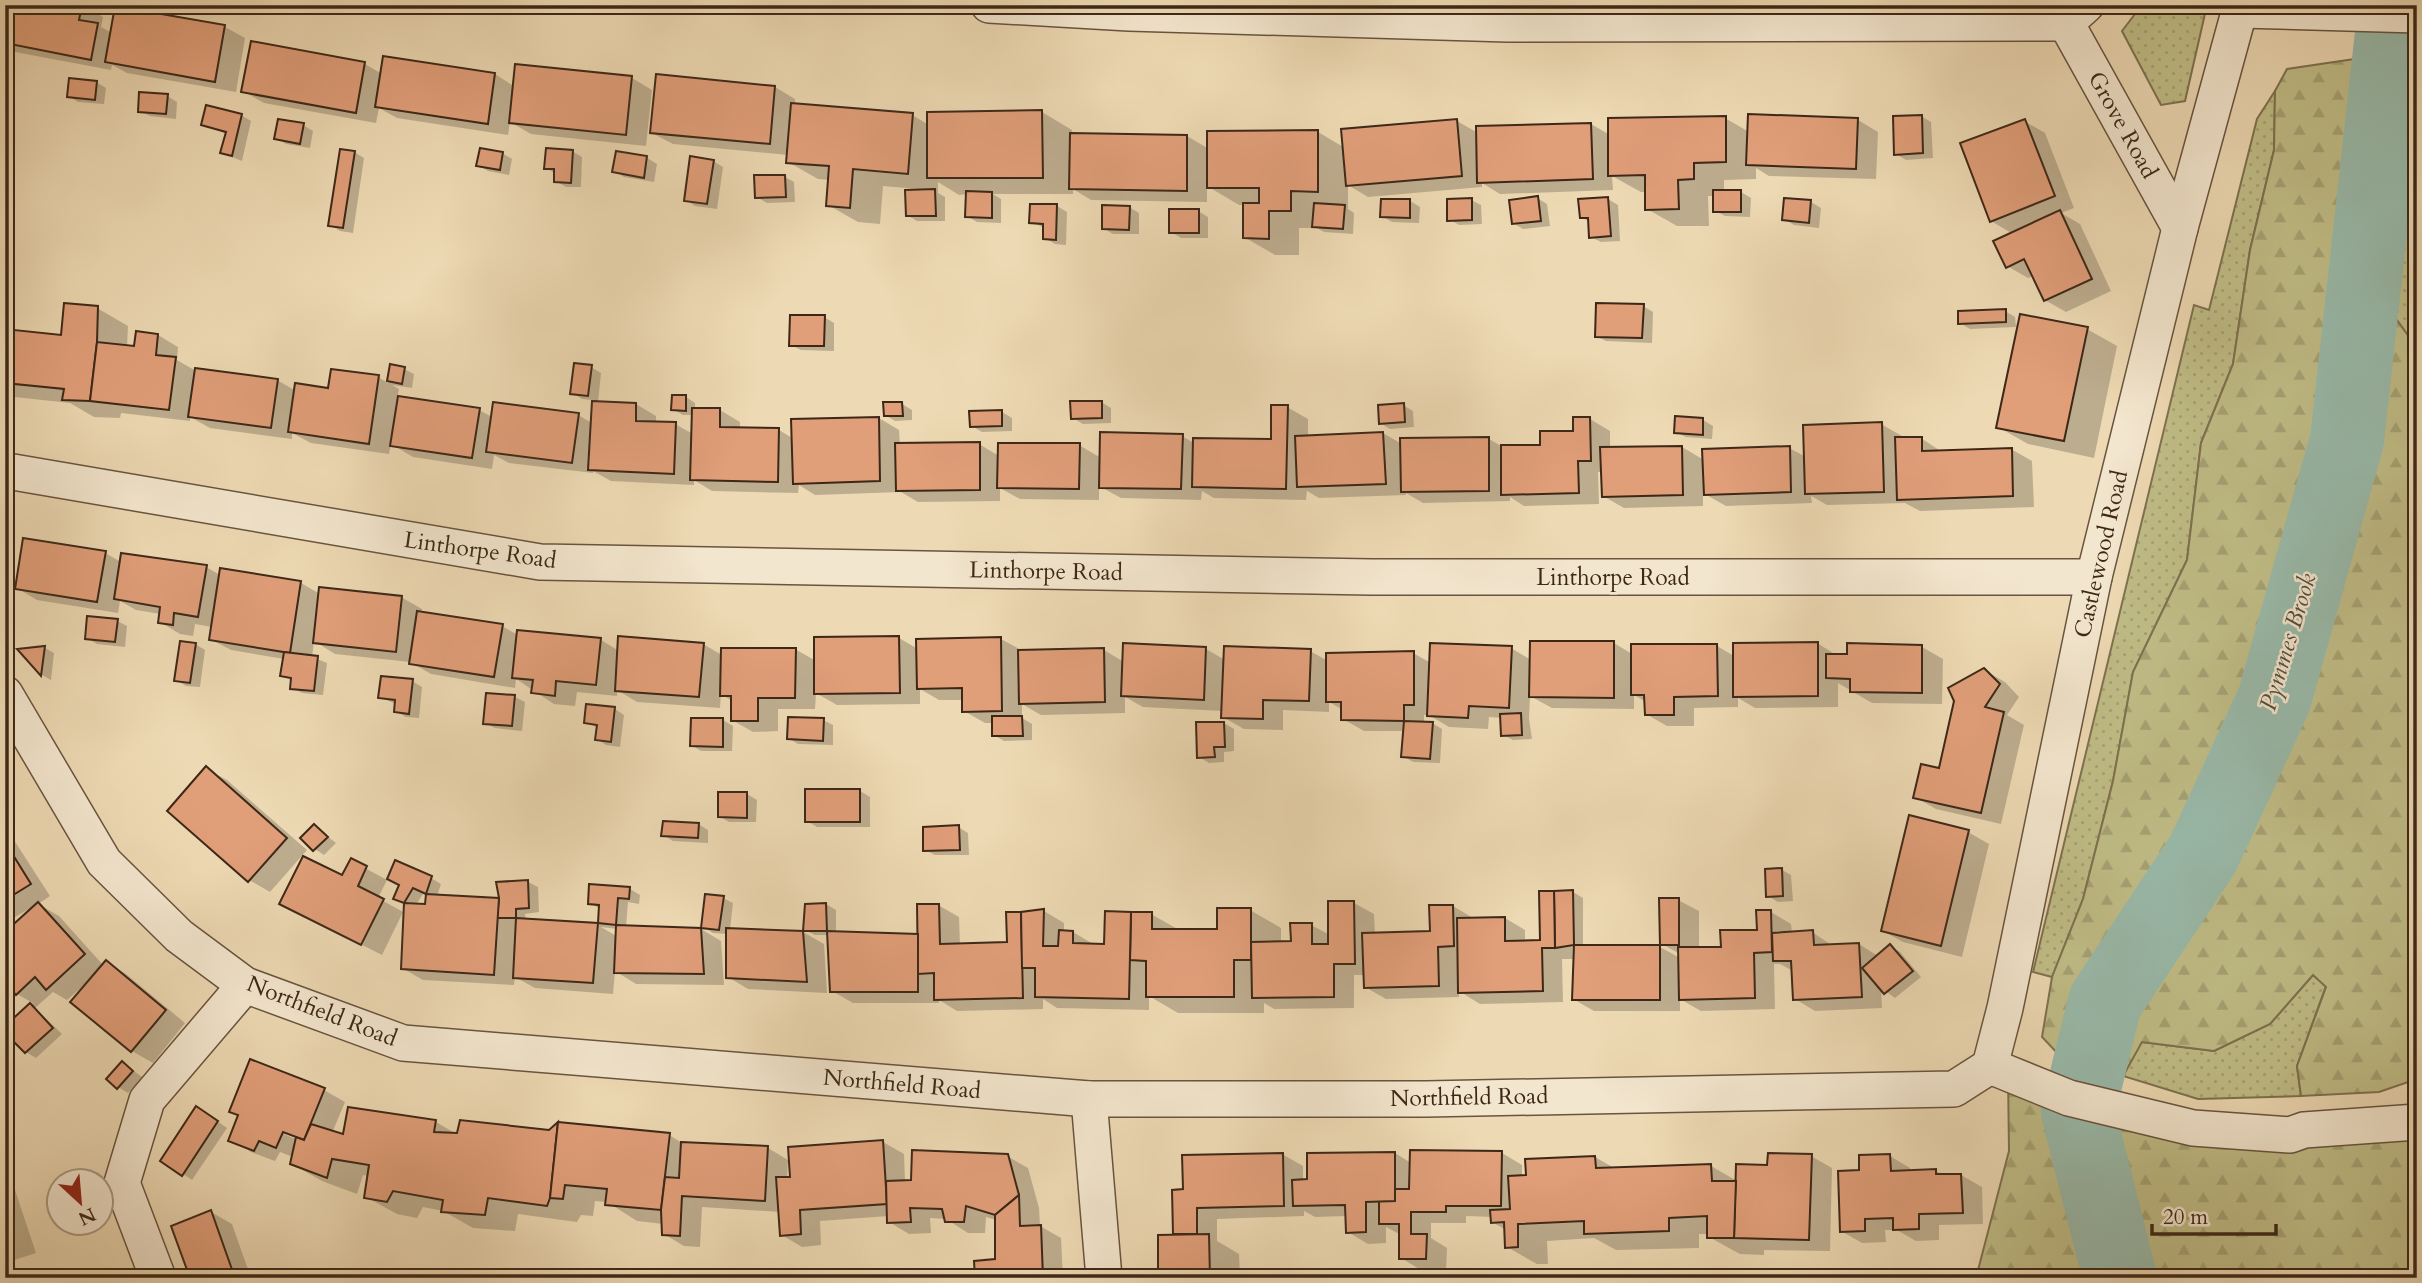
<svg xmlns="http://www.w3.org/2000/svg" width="2422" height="1283" font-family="Cardo,serif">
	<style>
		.green { fill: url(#green-dots); stroke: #7e7250; stroke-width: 2 }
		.forest { fill: url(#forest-firs); stroke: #7e7250; stroke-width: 2 }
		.shadow { fill: #0003; fill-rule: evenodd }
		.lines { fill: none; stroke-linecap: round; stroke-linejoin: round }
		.river { stroke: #99baaa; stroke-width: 74 }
		.building { fill: #e09e79; stroke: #3d2818; stroke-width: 2 }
		.minor-casing { stroke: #69543f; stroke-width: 38 }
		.minor { stroke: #f3e6ce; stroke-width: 35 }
		.labels { text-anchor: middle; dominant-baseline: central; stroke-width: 5; stroke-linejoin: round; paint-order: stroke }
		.street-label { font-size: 23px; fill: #3d2818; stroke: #f3e6ce }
		.water-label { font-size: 24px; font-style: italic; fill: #544c3c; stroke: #f3e6ce }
	</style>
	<defs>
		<pattern id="green-dots" width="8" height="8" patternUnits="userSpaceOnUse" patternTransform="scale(1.75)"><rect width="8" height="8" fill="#c0bd87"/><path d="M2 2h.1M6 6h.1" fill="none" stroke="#a6a274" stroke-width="1.8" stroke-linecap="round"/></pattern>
		<pattern id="forest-firs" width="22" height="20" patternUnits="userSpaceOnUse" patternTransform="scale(1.75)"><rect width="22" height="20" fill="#c0bd87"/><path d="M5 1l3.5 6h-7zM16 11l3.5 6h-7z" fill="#a6a274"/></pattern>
	</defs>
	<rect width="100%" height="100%" fill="#edd9b3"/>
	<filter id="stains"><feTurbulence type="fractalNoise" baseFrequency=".00286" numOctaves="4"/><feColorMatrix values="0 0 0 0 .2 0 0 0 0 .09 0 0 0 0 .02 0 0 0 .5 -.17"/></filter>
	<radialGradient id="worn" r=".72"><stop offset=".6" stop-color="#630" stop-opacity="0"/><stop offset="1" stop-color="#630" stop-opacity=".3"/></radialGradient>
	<g class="green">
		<polygon points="2142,5 2207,5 2185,101 2161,105 2122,31"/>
		<polygon points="2275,91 2274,150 2250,250 2233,364 2201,443 2187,560 2133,672 2113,781 2083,899 2052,977 2033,972 2194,305 2209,310 2257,119"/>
		<polygon points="2417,189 2417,348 2376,291 2398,225"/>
		<polygon points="2313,975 2326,986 2297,1066 2301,1096 2198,1099 2123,1076 2141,1042 2214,1051 2270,1024"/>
	</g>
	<g class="forest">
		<polygon points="2417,55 2417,189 2398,225 2376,291 2417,348 2417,1079 2379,1092 2301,1096 2297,1066 2326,987 2313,975 2270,1024 2214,1051 2142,1042 2123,1076 2062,1058 2042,1037 2052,977 2083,899 2113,781 2133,672 2187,560 2201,443 2233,364 2250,250 2274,150 2275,91 2287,69 2368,57"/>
		<polygon points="2008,1075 2193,1128 2417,1120 2417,1278 1976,1278 2009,1151"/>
	</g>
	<g class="shadow">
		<polygon points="5,5 83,5 103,17 101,27 112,33 225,27 245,38 236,92 127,73 112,65 111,70 15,52 5,46"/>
		<polygon points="384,58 495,74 512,85 514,85 517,66 632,78 652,90 646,146 531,134 510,122 508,135 397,118 379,108 376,123 264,103 243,91 365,64 382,74"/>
		<polygon points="96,82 106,88 104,104 78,102 68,96"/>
		<polygon points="775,87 795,99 795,105 912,115 929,125 1042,112 1072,130 1072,135 1187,136 1209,149 1318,132 1345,148 1457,121 1478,133 1591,124 1610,135 1725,118 1749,132 1858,120 1878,132 1876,179 1769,176 1756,168 1756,179 1724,180 1724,192 1741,192 1751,198 1750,217 1725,216 1715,211 1715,196 1708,196 1709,226 1677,226 1647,209 1647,192 1641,192 1612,176 1613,190 1500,194 1482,183 1482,187 1368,197 1348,185 1348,209 1354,213 1353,234 1324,232 1317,228 1299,228 1299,255 1275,255 1244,237 1244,205 1239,205 1207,186 1207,202 1091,200 1073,189 1073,194 993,194 1001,199 1001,223 977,222 967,216 968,194 959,195 938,182 938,193 945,197 945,221 917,221 907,215 918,189 883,186 880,224 858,222 828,205 830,180 818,179 788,162 788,155 673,144 652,133"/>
		<polygon points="167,96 177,102 176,119 150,116 140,111"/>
		<polygon points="241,115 251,121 242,161 222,153 227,134 203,124"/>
		<polygon points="1921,116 1931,122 1933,158 1906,160 1896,154"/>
		<polygon points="2024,121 2045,133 2074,208 2061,213 2080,224 2111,291 2066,312 2045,300 2034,276 2028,278 2007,266 2013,234 1991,221"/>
		<polygon points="303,125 313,131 310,148 286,144 276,138"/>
		<polygon points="572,151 582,157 581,187 566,187 556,181 556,174 546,168"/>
		<polygon points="354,152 364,158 353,233 340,231 330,225"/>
		<polygon points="502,153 512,159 509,175 488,171 478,165"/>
		<polygon points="617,153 647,158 657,164 654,182 624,177 614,171"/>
		<polygon points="713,161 723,167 717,209 695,206 686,200"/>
		<polygon points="785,177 794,182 795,202 767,203 757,197"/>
		<polygon points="1537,198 1547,204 1550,226 1523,229 1513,223"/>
		<polygon points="1608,199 1618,205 1620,241 1601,242 1591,237 1590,222 1581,217"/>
		<polygon points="1471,200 1481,205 1482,224 1459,225 1449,219"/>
		<polygon points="1410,201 1420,207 1419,223 1392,222 1382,216"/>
		<polygon points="1811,202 1821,208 1819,228 1794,225 1784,219"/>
		<polygon points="1057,206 1067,212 1066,245 1055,244 1045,238 1045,228 1031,222"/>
		<polygon points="1129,207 1139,213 1139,234 1113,234 1103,228"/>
		<polygon points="1198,211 1208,217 1208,238 1181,238 1171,232"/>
		<polygon points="1643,306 1653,312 1652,343 1606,341 1596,336"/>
		<polygon points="97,308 128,326 127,347 136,348 158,335 178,347 177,360 196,371 277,380 296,391 329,390 378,377 388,383 391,367 404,369 414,374 412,388 392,385 399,389 397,398 479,410 492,417 578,415 592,423 593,400 582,399 572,393 591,367 601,373 598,403 636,404 656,416 656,423 675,424 693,434 693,415 683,415 673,409 686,397 695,403 695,410 720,410 740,422 740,429 779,430 794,439 879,418 899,430 900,445 979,444 999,456 1079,445 1101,458 1182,436 1194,443 1272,441 1287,407 1308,419 1308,437 1383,433 1402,444 1489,439 1503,447 1542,447 1575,432 1590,419 1610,431 1610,449 1682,447 1704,460 1789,448 1806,457 1881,424 1902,436 1902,439 1921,438 1942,452 2011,449 2032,461 2034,507 1920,511 1905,503 1827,505 1811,496 1812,503 1726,506 1703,493 1703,506 1624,508 1603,496 1603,472 1598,472 1599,504 1524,506 1510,497 1510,501 1423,503 1406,493 1406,495 1319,498 1307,491 1306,500 1214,498 1202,491 1201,500 1121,498 1099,486 1099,500 1020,499 1000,488 1000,501 918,502 901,492 815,495 799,485 798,493 712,491 694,480 694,485 611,481 593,471 593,473 509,463 494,455 492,469 413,457 391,444 389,454 311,443 292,433 292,439 210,428 190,417 190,421 121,413 120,418 94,417 70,403 5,396 5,331 62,336"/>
		<polygon points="2005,311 2015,317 2016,327 1970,329 1960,323"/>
		<polygon points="824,317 834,323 834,351 801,350 791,345"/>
		<polygon points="2087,329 2117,346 2094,458 2028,444 1998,427"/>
		<polygon points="1101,402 1111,408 1111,423 1083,424 1073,418"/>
		<polygon points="902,404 912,410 912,420 895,421 885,415"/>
		<polygon points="1403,405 1413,411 1414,427 1390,429 1380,423"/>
		<polygon points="1002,412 1012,418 1012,431 982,432 972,426"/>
		<polygon points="1703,420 1713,426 1712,439 1686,437 1676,432"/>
		<polygon points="105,553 121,562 206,567 220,575 221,570 301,583 320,594 401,597 422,609 421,614 502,626 518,635 518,632 601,640 619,651 703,644 722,655 795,649 816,661 899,638 918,649 1001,639 1021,650 1104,650 1124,662 1125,645 1206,649 1225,660 1310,651 1328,661 1413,653 1431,663 1511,648 1531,660 1614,643 1632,654 1717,646 1734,656 1817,643 1838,656 1849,656 1849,645 1922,647 1943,659 1942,704 1872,703 1838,683 1838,707 1755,708 1738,698 1738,707 1694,708 1694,726 1667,726 1646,714 1646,702 1634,695 1634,709 1552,708 1530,696 1529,719 1532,739 1513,740 1503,735 1502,718 1489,717 1488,729 1449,727 1429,715 1424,715 1424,723 1432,723 1442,729 1440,763 1413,762 1403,756 1405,731 1364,731 1343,719 1343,710 1329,702 1329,712 1283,710 1283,730 1244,729 1223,717 1223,711 1143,707 1125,697 1125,713 1041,715 1022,704 1022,718 1032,724 1032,740 1004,741 994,735 994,723 985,723 964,711 964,700 939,700 920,689 920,704 837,705 816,693 815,709 778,709 778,731 753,732 732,720 732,701 721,694 720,708 637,702 617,690 617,696 577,692 575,706 554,704 516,679 515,688 431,674 410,662 335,654 314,641 312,657 327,663 323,695 302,693 292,688 293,681 282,675 284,659 231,650 210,639 212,627 195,624 193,636 180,634 160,622 161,614 136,610 120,601 118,613 37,600 17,588"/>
		<polygon points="117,621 127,626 125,647 97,644 87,638"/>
		<polygon points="195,644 205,650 200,687 186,686 176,680"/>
		<polygon points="45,648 54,653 51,680 42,675 21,651"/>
		<polygon points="1984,670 2005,682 2019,697 2007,715 2024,725 2001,824 1936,809 1915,797 1940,770"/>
		<polygon points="412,681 422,687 419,718 406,717 396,711 396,704 380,697"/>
		<polygon points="515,697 525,702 522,731 495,728 485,723"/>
		<polygon points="615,709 624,715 620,747 606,745 597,739 598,728 586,722"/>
		<polygon points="723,720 733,726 732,751 701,751 691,745"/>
		<polygon points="823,720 833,725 833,745 798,744 788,738"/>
		<polygon points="1224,723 1234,729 1234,751 1224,752 1224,762 1209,763 1199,757"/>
		<polygon points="206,769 227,780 307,850 270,892 249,880"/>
		<polygon points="860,791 870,797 870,827 817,827 807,821"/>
		<polygon points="747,794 757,800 756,822 729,822 719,816"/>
		<polygon points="698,824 708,830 708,843 673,841 663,835"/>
		<polygon points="5,826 50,896 38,904 59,916 103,965 106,962 126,974 185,1023 153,1063 132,1051 84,985 67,1000 53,992 35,1008 62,1034 36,1058 26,1052 5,1029 33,1003 17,994 34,906 5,923"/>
		<polygon points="314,826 336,843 324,855 315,849"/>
		<polygon points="958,827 968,833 969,855 935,855 925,850"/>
		<polygon points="1968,832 1989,844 1962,957 1903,942 1883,931"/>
		<polygon points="352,861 387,880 378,898 403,912 382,955 281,904 343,877"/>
		<polygon points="1782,870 1791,875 1793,901 1778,902 1768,896"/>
		<path d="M431 878 441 884 437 896 501 900 528 882 538 887 539 912 525 914 526 920 599 925 601 909 589 903 630 889 640 895 639 904 628 902 626 927 701 929 721 941 724 985 636 984 615 971 613 994 535 988 515 977 514 985 423 980 402 968 406 904 395 898 401 885ZM424 892 428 894 427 906 416 905ZM601 927 618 929 617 937 613 934Z"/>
		<polygon points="1573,892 1583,898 1583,947 1660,947 1680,958 1680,954 1662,944 1678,900 1699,911 1699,949 1722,949 1759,932 1771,912 1791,924 1792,933 1812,932 1833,946 1859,944 1878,956 1890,946 1900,952 1921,977 1895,998 1881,988 1882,1008 1815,1011 1795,999 1793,971 1780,964 1774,964 1775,1009 1701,1011 1680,999 1680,1011 1594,1011 1573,999 1575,959 1562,959 1563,1002 1480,1004 1459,991 1459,997 1386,999 1365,987 1365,975 1354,975 1354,1008 1274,1009 1264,1003 1264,1013 1178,1013 1149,996 1149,1010 1057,1008 1043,999 1043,1009 957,1011 939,1000 939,1003 853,1003 832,991 829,935 815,935 805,930 826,904 836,910 836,933 920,935 938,905 959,917 960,945 1009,944 1044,911 1064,923 1064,932 1073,932 1093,944 1106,946 1107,913 1151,914 1181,931 1219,931 1250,910 1281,928 1281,943 1293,943 1311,925 1330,935 1354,903 1374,914 1375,934 1431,932 1453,906 1473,918 1505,918 1525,930 1525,942 1542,942"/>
		<polygon points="723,898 733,903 730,930 803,932 824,944 827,993 748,989 728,977 727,934 713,933 703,927"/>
		<path d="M251 1061 324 1090 345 1102 332 1133 345 1137 349 1109 436 1122 458 1135 550 1131 669 1135 684 1144 768 1148 788 1160 787 1178 883 1142 904 1154 905 1182 1007 1156 1028 1168 1039 1208 1040 1226 1061 1238 1063 1278H976L997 1261 996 1220 986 1217 985 1233H968L946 1219 930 1218 931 1233 909 1234 889 1222V1216L820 1221 821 1245 802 1247 782 1235 780 1212 702 1207 700 1247 684 1246 664 1234 663 1224 637 1221 607 1202 595 1201 593 1216 581 1215 577 1222 518 1214 515 1231 473 1228 443 1211 423 1207 417 1218 397 1214 366 1197 369 1176 363 1175 357 1194 322 1181 292 1164 293 1157 280 1152 275 1161 251 1152 231 1140 240 1116 231 1111ZM275 1127 298 1136V1140L274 1130Z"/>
		<polygon points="123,1063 142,1077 128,1093 118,1087"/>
		<polygon points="207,1114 227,1128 192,1180 183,1174"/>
		<polygon points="1395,1153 1411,1163 1502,1153 1522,1165 1522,1177 1595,1157 1616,1169 1711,1166 1737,1181 1769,1167 1811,1156 1832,1168 1830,1251 1764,1250 1764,1255 1740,1254 1709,1237 1709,1234 1699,1234 1699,1248 1616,1250 1594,1238 1547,1241 1548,1264 1537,1264 1507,1247 1506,1230 1492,1222 1492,1217 1466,1216 1466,1223 1431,1223 1431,1238 1447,1248 1446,1270 1421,1270 1401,1258 1401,1235 1386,1227 1386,1243 1368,1244 1348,1232 1347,1216 1315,1217 1304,1211 1304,1216 1217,1219 1217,1241 1239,1254 1240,1278 1160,1278 1181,1237 1175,1233 1185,1191 1282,1154 1303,1166 1303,1181"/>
		<polygon points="1890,1156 1910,1168 1910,1172 1936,1171 1944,1176 1961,1175 1982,1187 1983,1224 1939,1225 1939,1240 1916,1241 1897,1230 1885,1230 1886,1242 1862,1243 1841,1231 1861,1172"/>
		<polygon points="5,1160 36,1253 5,1263"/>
		<polygon points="211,1212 232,1224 251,1278 192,1278"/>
	</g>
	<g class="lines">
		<polyline class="river" points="2120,1278 2078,1112 2105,1002 2203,854 2274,700 2347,440 2394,15 2390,5"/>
	</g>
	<g class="building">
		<polygon points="5,5 82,5 79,20 98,23 91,60 5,43"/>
		<polygon points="115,6 225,25 215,82 105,62"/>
		<polygon points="251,41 365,62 356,113 241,92"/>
		<polygon points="383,56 495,73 488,124 375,107"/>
		<polygon points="515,64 632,76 626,135 509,123"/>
		<polygon points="656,74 775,86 770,144 650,133"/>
		<polygon points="69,78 97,81 95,100 67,97"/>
		<polygon points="139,92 168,94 166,114 138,112"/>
		<polygon points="791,103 913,113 908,174 853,169 850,208 826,206 829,166 786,163"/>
		<polygon points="206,105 242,114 232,156 220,153 226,132 201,125"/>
		<polygon points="1042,110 1043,178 927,178 927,112"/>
		<polygon points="1748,114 1858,118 1856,169 1746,165"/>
		<polygon points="1922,115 1923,153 1894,155 1893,116"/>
		<polygon points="1726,116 1726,162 1694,163 1694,179 1678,180 1679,209 1645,210 1645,175 1608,176 1608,118"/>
		<polygon points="278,119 304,123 300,144 274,139"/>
		<polygon points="1457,119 1462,176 1346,186 1341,129"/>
		<polygon points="2025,119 2055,196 1990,222 1960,143"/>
		<polygon points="1591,123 1593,179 1477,183 1476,126"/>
		<polygon points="1318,130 1318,192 1291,191 1291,211 1269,211 1269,239 1243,238 1243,203 1259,203 1259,188 1207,188 1207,131"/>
		<polygon points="1070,133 1187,135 1187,191 1069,189"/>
		<polygon points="480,148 503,152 500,170 476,166"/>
		<polygon points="546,148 573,150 571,183 554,182 554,169 544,169"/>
		<polygon points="340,149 355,151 343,228 328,226"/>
		<polygon points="616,151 647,156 644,178 612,172"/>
		<polygon points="690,156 714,160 707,204 684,201"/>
		<polygon points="754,175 785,175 786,197 755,198"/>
		<polygon points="935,189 936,216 906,216 905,190"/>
		<rect x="1713" y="190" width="28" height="22"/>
		<polygon points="966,191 992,192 992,218 965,217"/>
		<polygon points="1538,196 1541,221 1512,224 1509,200"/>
		<polygon points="1608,197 1611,236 1589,238 1588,218 1580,218 1578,199"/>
		<polygon points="1472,198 1472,220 1447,221 1447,199"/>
		<polygon points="1784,198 1811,200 1809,223 1782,220"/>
		<polygon points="1381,199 1410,199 1410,218 1380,217"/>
		<polygon points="1314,203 1345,205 1343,229 1312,227"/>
		<polygon points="1030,204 1057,204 1056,240 1043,239 1043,224 1029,223"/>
		<polygon points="1102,205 1130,206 1129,230 1102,229"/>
		<rect x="1169" y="209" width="30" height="24"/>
		<polygon points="2060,210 2092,279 2044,301 2024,259 2006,268 1993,241"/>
		<polygon points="64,303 98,306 97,342 90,401 62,400 64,389 5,383 5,329 61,335"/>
		<polygon points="1596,303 1644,304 1642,338 1595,337"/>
		<polygon points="2006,309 2006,322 1958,324 1958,311"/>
		<polygon points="2020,314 2088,327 2064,441 1996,428"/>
		<polygon points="790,315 825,315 824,346 789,346"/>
		<polygon points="136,331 158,334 156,355 176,357 169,410 90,401 97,342 134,346"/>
		<polygon points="574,363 592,365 588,396 570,394"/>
		<polygon points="390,364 405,367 402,384 387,381"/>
		<polygon points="195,368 278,379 271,428 188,417"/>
		<polygon points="331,369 379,375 369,444 288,432 295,383 328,388"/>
		<polygon points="672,395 686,395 686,411 671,410"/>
		<polygon points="398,396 480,408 472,458 390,446"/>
		<polygon points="592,401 636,403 636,421 676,422 674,474 588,470"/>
		<polygon points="1070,401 1102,401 1102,418 1071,419"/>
		<polygon points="493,402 579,413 572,463 486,452"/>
		<polygon points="883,402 902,402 903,416 884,416"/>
		<polygon points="1404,403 1405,422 1379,424 1378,405"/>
		<polygon points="1271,405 1288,405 1286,489 1192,487 1193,438 1271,439"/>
		<polygon points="692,408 720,408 720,427 779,428 778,482 690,480"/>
		<polygon points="1002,410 1002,426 970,427 969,411"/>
		<polygon points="1675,416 1703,418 1703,435 1674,433"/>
		<polygon points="879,417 880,481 793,484 791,419"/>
		<polygon points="1573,417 1590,417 1591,461 1578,461 1579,493 1501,495 1501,445 1540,445 1540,431 1573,431"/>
		<polygon points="1882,422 1884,492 1805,494 1803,425"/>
		<polygon points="1100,432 1183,434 1181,489 1099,488"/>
		<polygon points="1383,432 1386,484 1297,487 1295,436"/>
		<polygon points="1489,437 1489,491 1401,492 1400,438"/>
		<polygon points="1895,437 1922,437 1922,451 2012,448 2013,496 1897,500"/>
		<polygon points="980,442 980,490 896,491 895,443"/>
		<polygon points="998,443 1080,443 1079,489 997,488"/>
		<polygon points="1682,446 1683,495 1602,497 1600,447"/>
		<polygon points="1790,446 1791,492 1704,495 1702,449"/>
		<polygon points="23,538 106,551 97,602 15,589"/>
		<polygon points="121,553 207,565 198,617 174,613 173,625 158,623 160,607 114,599"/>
		<polygon points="220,568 301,581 290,653 209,640"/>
		<polygon points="319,587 402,596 396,652 313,643"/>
		<polygon points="417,611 503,624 494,677 409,664"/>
		<polygon points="87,616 118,619 115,642 85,639"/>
		<polygon points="517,630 601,638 596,685 556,681 555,696 531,693 533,680 512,678"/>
		<polygon points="618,636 704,643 699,697 615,691"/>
		<polygon points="899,636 900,693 814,694 814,637"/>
		<polygon points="1001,637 1002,711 962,712 962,688 917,689 916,639"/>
		<polygon points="180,641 196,643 190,683 174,681"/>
		<polygon points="1530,641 1614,641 1614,698 1529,697"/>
		<polygon points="1818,642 1818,696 1733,697 1733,643"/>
		<polygon points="1123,643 1206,647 1204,700 1121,696"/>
		<polygon points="1430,643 1512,646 1509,708 1469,706 1468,718 1427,716"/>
		<polygon points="1847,643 1922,645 1922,693 1850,692 1850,679 1826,678 1826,654 1847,654"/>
		<polygon points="1631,644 1717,644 1718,696 1674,697 1674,715 1645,715 1644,695 1631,695"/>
		<polygon points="45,646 41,676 17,649"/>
		<polygon points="1224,646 1311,649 1309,701 1263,700 1263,719 1221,718"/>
		<polygon points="721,648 796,648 795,698 758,698 758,721 731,721 731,696 720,696"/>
		<polygon points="1104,648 1105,702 1019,704 1018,650"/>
		<polygon points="1414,651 1414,705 1404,705 1404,721 1341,720 1341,702 1326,702 1326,653"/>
		<polygon points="284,652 318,656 314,691 290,689 291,678 280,676"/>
		<polygon points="1984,668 2000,684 1985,707 2004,712 1981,813 1913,798 1921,764 1939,768 1954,701 1948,688"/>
		<polygon points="381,676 413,679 409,714 394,712 395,700 378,698"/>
		<polygon points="486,693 515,695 512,726 483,724"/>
		<polygon points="586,704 615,707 611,742 595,740 597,725 584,723"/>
		<polygon points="1521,713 1522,735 1501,736 1500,714"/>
		<polygon points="992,716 1022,716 1023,736 992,736"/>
		<polygon points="788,717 824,718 823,741 787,739"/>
		<polygon points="691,718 723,718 723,747 690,746"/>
		<polygon points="1404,721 1433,722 1430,759 1401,757"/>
		<polygon points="1196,722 1224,722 1225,747 1214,747 1215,757 1197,758"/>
		<polygon points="206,766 287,838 248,882 167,811"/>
		<rect x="805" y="789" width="55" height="33"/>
		<polygon points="718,792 747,792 747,818 718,817"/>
		<polygon points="1909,815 1969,830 1941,946 1881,931"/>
		<polygon points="663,821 699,823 698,838 661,836"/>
		<polygon points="314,824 328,837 313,851 300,838"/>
		<polygon points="959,825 960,850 923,851 923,827"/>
		<polygon points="5,842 31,884 5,900"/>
		<polygon points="303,856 342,875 351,858 367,866 358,886 384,899 361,945 279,904"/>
		<polygon points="395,860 432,876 426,894 413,888 404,903 393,899 399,885 387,879"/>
		<polygon points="1782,868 1783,896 1766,897 1765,869"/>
		<polygon points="528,880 529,908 516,909 516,918 497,918 499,898 496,882"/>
		<polygon points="589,884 630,887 629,899 618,898 616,925 598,923 599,905 588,904"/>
		<polygon points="1573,890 1574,945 1555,948 1554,891"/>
		<polygon points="1539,891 1554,891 1555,948 1542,948 1543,991 1458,993 1457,918 1505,917 1505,941 1540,940"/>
		<polygon points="426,894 499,898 494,975 401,969 404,903 425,904"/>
		<polygon points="705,894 724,896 719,930 701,928"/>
		<polygon points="1659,898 1679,898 1679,947 1721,947 1720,930 1757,930 1756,910 1771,910 1772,952 1754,953 1755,998 1679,1000 1678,945 1660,945"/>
		<polygon points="1328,901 1354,901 1355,964 1334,964 1334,997 1252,998 1251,942 1291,941 1290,923 1312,923 1312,944 1328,944"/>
		<polygon points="38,902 85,954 46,990 35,977 16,995 5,983 5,932"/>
		<polygon points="826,903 827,931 803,931 805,904"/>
		<polygon points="917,904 939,904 940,944 1007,942 1006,912 1021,912 1023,998 934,1000 934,973 918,974"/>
		<polygon points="1429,905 1453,905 1454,946 1438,947 1439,986 1364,988 1362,933 1430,931"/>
		<polygon points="1217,908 1251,908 1251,960 1234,960 1234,997 1146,997 1146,961 1130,960 1131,912 1152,912 1152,929 1217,929"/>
		<polygon points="1044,909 1043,946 1058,946 1059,930 1073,931 1073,943 1104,944 1105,911 1131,912 1129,999 1035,997 1035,968 1022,968 1021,912"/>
		<polygon points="516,918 598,923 593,983 513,978"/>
		<polygon points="616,925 701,928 704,974 614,973"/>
		<polygon points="726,928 803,931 807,982 726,978"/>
		<polygon points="1813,930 1814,945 1859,943 1862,997 1793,1000 1791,961 1773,961 1772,933"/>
		<polygon points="827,931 918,934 918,992 830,992"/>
		<polygon points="1890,944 1913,971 1884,994 1862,968"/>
		<polygon points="1574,945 1660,945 1660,1000 1572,1000"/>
		<polygon points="106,960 166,1010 131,1052 70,1002"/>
		<polygon points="30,1003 53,1028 25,1053 5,1033 5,1026"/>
		<polygon points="250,1059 325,1088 304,1140 283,1132 276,1148 259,1141 254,1151 228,1141 238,1115 229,1112"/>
		<polygon points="122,1061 133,1071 117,1089 106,1079"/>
		<polygon points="196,1106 218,1121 182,1176 160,1161"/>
		<polygon points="348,1107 436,1120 434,1132 457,1133 460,1120 549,1130 558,1122 550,1198 547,1206 488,1198 485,1215 441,1212 443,1200 393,1191 387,1202 364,1198 369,1165 332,1159 327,1178 290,1164 296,1137 304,1140 311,1124 343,1134"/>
		<polygon points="558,1122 670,1133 661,1210 605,1205 607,1189 565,1185 563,1199 550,1198"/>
		<polygon points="883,1140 887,1204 800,1210 801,1234 780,1236 776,1177 790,1177 788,1147"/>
		<polygon points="681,1142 768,1146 765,1201 682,1196 680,1236 662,1235 661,1210 665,1177 679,1178"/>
		<polygon points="912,1150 1008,1154 1019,1195 995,1215 966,1206 964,1222 945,1222 942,1209 910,1208 911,1222 887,1223 886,1181 911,1180"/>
		<polygon points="1410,1150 1502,1151 1501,1206 1446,1206 1446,1212 1411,1212 1411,1234 1427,1234 1426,1259 1399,1259 1399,1224 1379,1224 1379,1201 1395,1201 1395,1189 1409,1189"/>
		<polygon points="1395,1152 1395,1201 1366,1202 1366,1232 1346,1233 1345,1205 1293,1206 1292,1180 1307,1179 1307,1153"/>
		<polygon points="1283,1153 1284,1206 1197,1208 1197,1234 1173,1234 1172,1190 1183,1189 1182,1155"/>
		<polygon points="1768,1153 1812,1154 1809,1240 1734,1238 1736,1164 1767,1165"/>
		<polygon points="1890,1154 1891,1171 1936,1169 1936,1174 1961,1174 1963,1213 1919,1214 1919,1229 1893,1230 1893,1218 1865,1219 1865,1231 1840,1232 1838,1171 1859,1170 1859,1155"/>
		<polygon points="1595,1156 1596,1168 1711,1164 1712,1181 1736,1181 1734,1238 1707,1238 1707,1216 1669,1218 1669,1231 1584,1234 1584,1221 1518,1224 1518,1247 1505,1248 1504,1222 1491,1223 1490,1210 1510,1209 1508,1176 1526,1175 1525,1159"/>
		<polygon points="1019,1195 1020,1226 1041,1225 1043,1278 975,1278 974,1261 995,1259 995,1215"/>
		<polygon points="211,1210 235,1278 190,1278 171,1226"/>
		<polygon points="1209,1234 1210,1278 1158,1278 1158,1235"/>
	</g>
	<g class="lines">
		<defs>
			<g id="minor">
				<polyline points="989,5 1129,13 1508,24 2066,23 2086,5"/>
				<polyline points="2240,10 2417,15"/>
				<polyline points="2066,23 2180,228"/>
				<polyline points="5,472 13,472 540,562 1371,577 2094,577"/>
				<polyline points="5,694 104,862 179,936 245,985 403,1043 1089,1099 1426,1099 1954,1089 1990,1066 2005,1008 2094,577 2180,228 2241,5"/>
				<polyline points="1990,1066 2069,1098 2193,1128 2290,1135 2304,1130 2417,1122"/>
				<polyline points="1089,1099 1104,1278"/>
				<polyline points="158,1278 122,1183 147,1100 245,985"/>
			</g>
		</defs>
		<use href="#minor" class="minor-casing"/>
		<use href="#minor" class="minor"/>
	</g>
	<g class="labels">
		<g class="street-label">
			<text transform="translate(2123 125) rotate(61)">Grove Road</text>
			<text transform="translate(480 550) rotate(8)">Linthorpe Road</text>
			<text transform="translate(2101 554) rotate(-77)">Castlewood Road</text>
			<text transform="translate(1046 571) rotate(1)">Linthorpe Road</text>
			<text x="1613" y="577">Linthorpe Road</text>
			<text transform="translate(322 1011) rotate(21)">Northfield Road</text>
			<text transform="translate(902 1084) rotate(5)">Northfield Road</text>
			<text transform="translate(1469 1097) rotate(-1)">Northfield Road</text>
		</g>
		<g class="water-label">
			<text transform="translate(2288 642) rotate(-73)">Pymmes Brook</text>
		</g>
	</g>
	<rect width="2422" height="1283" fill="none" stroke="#edd9b3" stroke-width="28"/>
	<rect x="7" y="7" width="2408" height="1269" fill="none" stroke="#3d2818" stroke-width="3.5"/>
	<rect x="14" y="14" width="2394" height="1255" fill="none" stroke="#3d2818" stroke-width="2"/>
	<g transform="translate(80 1202) rotate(154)"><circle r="33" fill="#f3e6ce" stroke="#aa9a85" stroke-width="2"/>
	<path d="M0-5L12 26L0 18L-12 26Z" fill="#8f2418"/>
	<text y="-10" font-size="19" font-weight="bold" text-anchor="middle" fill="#3d2818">N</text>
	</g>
	<path d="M2152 1224v10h124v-10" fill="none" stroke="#3d2818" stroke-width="3.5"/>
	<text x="2163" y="1224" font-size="21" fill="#3d2818" stroke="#f3e6ce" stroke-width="5" paint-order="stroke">20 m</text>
	<rect width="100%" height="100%" filter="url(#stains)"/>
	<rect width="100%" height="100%" fill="url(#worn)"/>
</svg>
